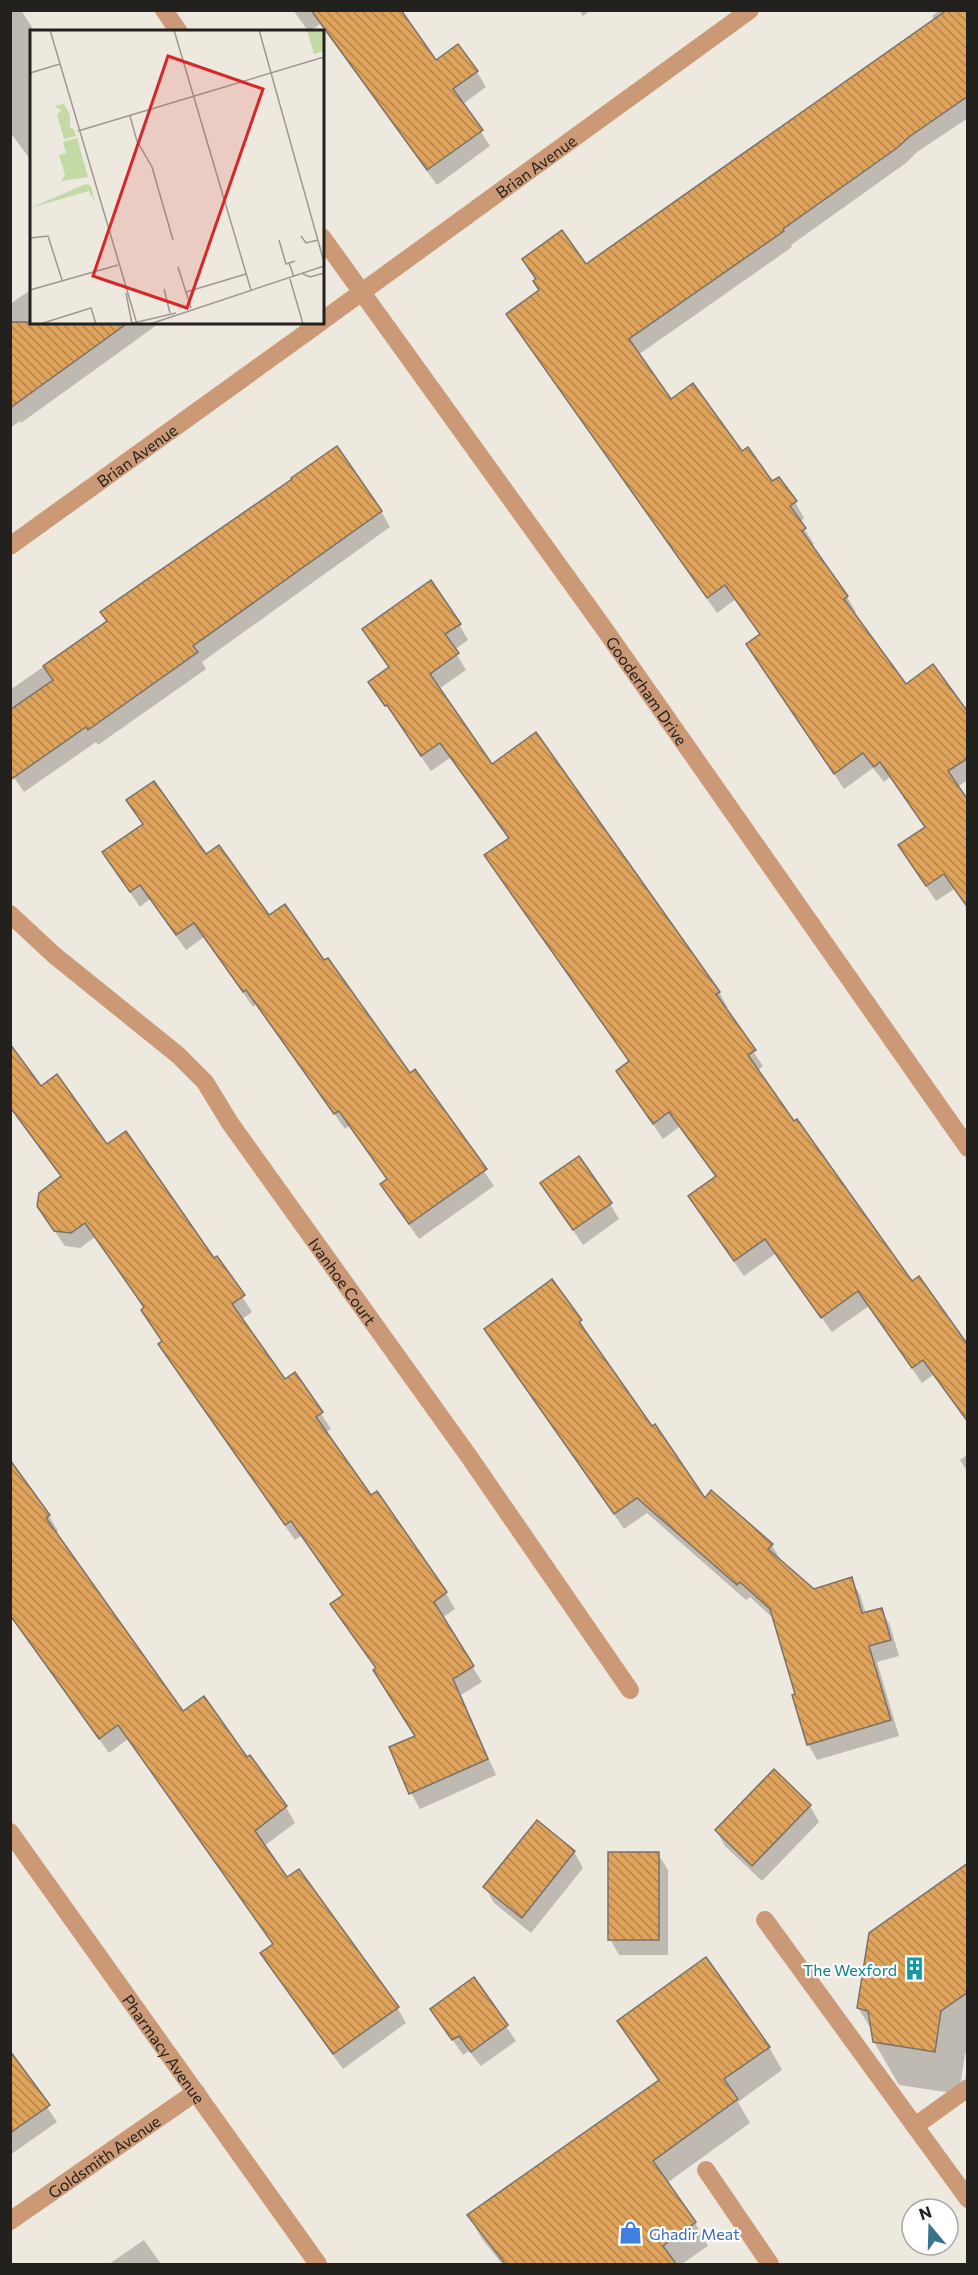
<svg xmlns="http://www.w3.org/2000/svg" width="978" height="2275" font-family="Commissioner,sans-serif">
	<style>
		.shadow { fill: #0003 }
		.building { fill: url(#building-back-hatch); stroke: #79726a; stroke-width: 1.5 }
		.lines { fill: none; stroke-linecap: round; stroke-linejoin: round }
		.minor { stroke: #cb9975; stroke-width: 18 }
		.labels { text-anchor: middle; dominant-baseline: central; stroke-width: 4.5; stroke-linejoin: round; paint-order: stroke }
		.street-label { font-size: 16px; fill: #23211d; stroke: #fff }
		.culture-label { font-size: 16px; fill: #0d838f; stroke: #fff; text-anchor: end }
		.shop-label { font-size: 16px; fill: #366cbe; stroke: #fff; text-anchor: start }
		.inset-road { fill: none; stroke: #9d9991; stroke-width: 1.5 }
		.view { fill: #d62828; fill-opacity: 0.15; stroke: #d62828; stroke-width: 3 }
		.inset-edge { fill: none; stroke: #23211d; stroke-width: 3 }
	</style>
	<defs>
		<pattern id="building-back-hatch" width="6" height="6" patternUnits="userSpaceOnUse" patternTransform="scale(1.5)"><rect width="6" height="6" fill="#dfa35c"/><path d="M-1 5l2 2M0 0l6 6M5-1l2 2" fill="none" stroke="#b4844b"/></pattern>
	</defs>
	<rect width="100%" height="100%" fill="#eee9df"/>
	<g class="shadow">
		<polygon points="10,10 21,10 35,32 32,32 32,162 10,132"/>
		<polygon points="293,10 399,10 436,62 477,72 486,87 463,104 490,146 437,185 320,24 309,32"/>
		<polygon points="579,10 591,10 583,16"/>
		<polygon points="940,10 968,10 968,118 917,152 906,163 791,245 792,247 638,355 671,401 742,453 772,484 795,502 804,518 800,522 814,544 811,546 847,597 856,612 853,614 905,686 968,714 968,780 957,787 968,802 968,908 954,889 936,901 909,862 926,829 890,777 884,782 873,768 844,789 748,644 761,635 736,599 717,613 508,314 540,291 536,280 524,259 586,267 935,21 932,16"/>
		<polygon points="32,289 32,322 161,322 21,423 20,421 10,428 10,304"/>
		<polygon points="294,480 381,511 390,527 202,662 206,669 98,745 96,742 24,792 10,772 10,690 108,622"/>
		<polygon points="459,624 468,640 454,650 466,670 439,689 491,766 719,992 728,1008 725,1010 763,1066 757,1071 912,1283 968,1348 968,1423 933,1375 922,1383 869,1306 832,1332 775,1254 744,1276 699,1212 690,1197 716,1178 679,1127 663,1139 627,1087 618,1072 630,1063 486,856 509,840 450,758 431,771 370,682 389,669 364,630"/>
		<polygon points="128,801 206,856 268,917 324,963 410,1075 415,1071 494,1186 419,1239 391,1200 388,1180 349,1126 345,1129 256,1004 253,1007 204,937 186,950 150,899 140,907 113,868 143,825"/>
		<polygon points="10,1046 40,1088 107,1146 214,1260 217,1258 252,1312 241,1320 285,1381 295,1374 331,1429 325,1433 370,1497 376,1493 446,1593 455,1609 442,1618 482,1682 461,1695 496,1775 420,1809 411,1793 416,1737 377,1669 332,1605 343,1596 301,1536 295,1540 169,1360 160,1345 163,1342 142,1310 145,1308 95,1237 80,1248 65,1246 48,1222 62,1178 10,1108"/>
		<polygon points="542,1184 610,1204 619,1219 583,1245"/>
		<polygon points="552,1281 580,1321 589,1337 588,1338 705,1500 712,1492 772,1545 781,1561 813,1590 851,1579 860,1595 866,1614 881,1610 890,1625 899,1656 877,1662 899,1736 817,1760 808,1744 797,1695 775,1620 750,1597 746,1600 647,1513 624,1529 486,1329"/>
		<polygon points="968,1454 968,1473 960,1460"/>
		<polygon points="10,1461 49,1516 58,1531 55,1534 183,1713 246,1759 250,1757 286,1807 295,1823 264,1846 286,1879 397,2007 406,2023 343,2069 271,1969 262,1954 274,1945 128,1739 109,1753 10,1616"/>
		<polygon points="810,1806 819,1822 762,1881 725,1846 716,1830"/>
		<polygon points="574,1852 583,1868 531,1933 494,1903 485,1887"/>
		<polygon points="658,1854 668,1870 668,1955 619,1955 610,1939"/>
		<polygon points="968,1864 968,2052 965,2054 959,2094 899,2085 874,2042 873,2032 858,2008"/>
		<polygon points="474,1979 516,2041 481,2066 469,2051 463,2055 432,2010"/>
		<polygon points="619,2022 769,2047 782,2070 738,2102 750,2123 667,2183 695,2223 708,2246 682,2264 502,2264 482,2239 469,2216 659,2082 632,2044"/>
		<polygon points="10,2052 57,2122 10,2155"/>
		<polygon points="144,2240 161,2264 109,2264"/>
	</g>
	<g class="building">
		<polygon points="311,10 401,10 436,60 458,44 478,71 453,89 483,130 427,170"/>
		<polygon points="947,10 968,10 968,96 909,137 897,148 783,229 784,231 629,339 671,399 693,383 742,451 748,447 772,481 779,477 797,501 790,506 806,528 802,531 848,596 844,599 906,684 933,664 968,712 968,758 948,771 968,800 968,908 944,874 926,886 898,845 925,827 880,762 874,767 863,753 834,774 746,644 760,634 725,585 707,598 506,314 539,290 533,281 536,279 522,259 562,230 586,264"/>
		<polygon points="10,322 129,322 10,408"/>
		<polygon points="337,446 382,511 193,646 198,652 88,730 86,727 10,780 10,710 53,680 43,666 107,621 100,612 292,479 291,478"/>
		<polygon points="431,580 461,624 445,634 459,653 430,674 492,764 536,732 720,992 716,994 756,1050 748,1055 794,1121 797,1119 912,1281 919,1276 968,1345 968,1422 923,1360 912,1368 858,1291 821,1318 765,1239 734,1261 688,1196 716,1176 669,1112 653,1124 616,1071 629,1061 484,855 509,838 440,743 421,756 387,705 385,706 368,682 389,667 362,629"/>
		<polygon points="154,781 206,854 219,845 269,915 285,904 324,960 328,958 410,1073 415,1069 487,1169 409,1224 380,1184 387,1179 339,1111 334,1114 246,990 243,992 194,923 176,935 140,885 130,892 102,852 143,824 126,800"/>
		<polygon points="10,1044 41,1086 57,1074 107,1144 126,1131 214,1258 217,1256 245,1295 232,1304 285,1379 295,1372 323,1412 316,1417 371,1495 377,1491 447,1592 434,1602 474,1666 453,1679 488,1759 409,1794 389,1747 415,1736 373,1670 376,1668 330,1604 343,1595 291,1521 285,1525 158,1344 162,1341 141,1310 144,1307 85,1223 71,1233 54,1231 37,1206 39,1193 61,1176 10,1107"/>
		<polygon points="579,1156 612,1203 573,1230 540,1183"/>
		<polygon points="552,1279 582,1320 579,1322 652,1426 655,1424 705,1498 711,1490 773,1544 768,1549 814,1589 852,1577 862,1613 882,1608 891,1640 869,1646 891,1720 807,1745 792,1695 795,1694 770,1609 740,1582 737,1585 637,1498 614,1514 484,1329"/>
		<polygon points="10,1460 50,1515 46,1518 183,1711 204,1696 247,1757 250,1755 287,1806 255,1831 287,1877 299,1869 399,2007 333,2054 260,1953 273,1944 118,1725 99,1739 10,1615"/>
		<polygon points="774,1769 811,1805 752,1866 715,1830"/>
		<polygon points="537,1820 575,1851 522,1918 483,1887"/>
		<rect x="608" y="1852" width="51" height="88"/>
		<polygon points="968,1863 968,1992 941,2011 935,2052 873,2042 868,2011 857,2008 869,1933"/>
		<polygon points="706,1957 770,2047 724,2079 738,2099 653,2161 696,2222 663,2246 677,2265 506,2265 467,2215 659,2080 617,2021"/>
		<polygon points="474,1977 508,2025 471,2052 459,2036 452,2040 430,2009"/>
		<polygon points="10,2051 50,2105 10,2133"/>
	</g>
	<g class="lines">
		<g class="minor">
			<polyline points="164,10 179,32"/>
			<path id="s1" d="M322 237 603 627 968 1148"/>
			<path id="s2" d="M322 321 750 10"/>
			<path id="s3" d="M10 546 321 322"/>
			<path id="s4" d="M10 914 54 955 178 1055 205 1082 230 1123 470 1458 630 1690"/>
			<path id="s5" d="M10 1832 318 2264"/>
			<polyline points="765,1920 968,2199"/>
			<polyline points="915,2126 968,2088"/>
			<polyline points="706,2170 770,2264"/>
			<path id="s6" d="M10 2221 196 2092"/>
		</g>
	</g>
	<defs>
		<symbol id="building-bare" viewBox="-9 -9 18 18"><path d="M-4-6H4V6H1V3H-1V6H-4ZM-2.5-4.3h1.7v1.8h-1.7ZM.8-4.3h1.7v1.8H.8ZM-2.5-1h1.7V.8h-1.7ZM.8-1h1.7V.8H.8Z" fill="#0f9aa8" stroke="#fff" stroke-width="2.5" paint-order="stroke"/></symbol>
		<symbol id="shop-bare" viewBox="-9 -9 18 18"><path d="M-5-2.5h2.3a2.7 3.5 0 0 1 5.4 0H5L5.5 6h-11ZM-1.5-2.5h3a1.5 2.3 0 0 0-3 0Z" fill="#3f7fe0" stroke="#fff" stroke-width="2.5" paint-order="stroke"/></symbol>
	</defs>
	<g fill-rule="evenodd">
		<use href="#building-bare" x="898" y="1952" width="33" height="33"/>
		<use href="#shop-bare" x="614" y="2216" width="33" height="33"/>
	</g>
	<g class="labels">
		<g class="street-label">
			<text stroke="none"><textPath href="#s2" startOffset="264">Brian Avenue</textPath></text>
			<text stroke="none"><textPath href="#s3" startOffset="156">Brian Avenue</textPath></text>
			<text stroke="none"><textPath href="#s1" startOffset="558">Gooderham Drive</textPath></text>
			<text stroke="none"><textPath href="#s4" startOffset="500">Ivanhoe Court</textPath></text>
			<text stroke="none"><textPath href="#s5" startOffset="266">Pharmacy Avenue</textPath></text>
			<text stroke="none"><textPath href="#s6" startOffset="114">Goldsmith Avenue</textPath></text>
		</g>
		<g class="culture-label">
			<text x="897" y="1969">The Wexford</text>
		</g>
		<g class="shop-label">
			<text x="649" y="2233">Ghadir Meat</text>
		</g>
	</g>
	<g transform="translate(30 30)">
		<rect width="294" height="294" fill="#eee9df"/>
		<path d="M277 0H294V21L284 24ZM34 74 40 85V98H43L46 106 34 109 27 85 31 80 24 76ZM47 108 58 147 31 151 35 145 29 125 36 123 33 112ZM56 154 61 156 65 173 59 161 0 178Z" fill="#c4d9a4"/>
		<path class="inset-road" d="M20 0 107 294M144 0 221 260M229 0 294 232M0 43 30 34M100 86 107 111 122 137 143 210M48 101 294 27M271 206 276 213 288 210M0 208 18 206 32 250M249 210 256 234 259 233M148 237 161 278M273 244 280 247 294 243M264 247 259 233 265 231M260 249 273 294M134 259 140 283M0 260 88 235M156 262 216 244M96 263 102 294M10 294 61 278 66 294M99 294 146 283M120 294 294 236"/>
		<path class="view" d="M138 26 233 59 157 278 63 246Z"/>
		<rect width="294" height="294" class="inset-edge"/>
	</g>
	<rect width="978" height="2275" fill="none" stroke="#23211d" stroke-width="24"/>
	<g transform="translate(930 2227) rotate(341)"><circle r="28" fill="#ffffff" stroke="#a7a6a5" stroke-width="1.5"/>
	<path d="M0-4.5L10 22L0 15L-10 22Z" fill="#39738c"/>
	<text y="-9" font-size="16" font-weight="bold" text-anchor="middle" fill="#23211d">N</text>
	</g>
</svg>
